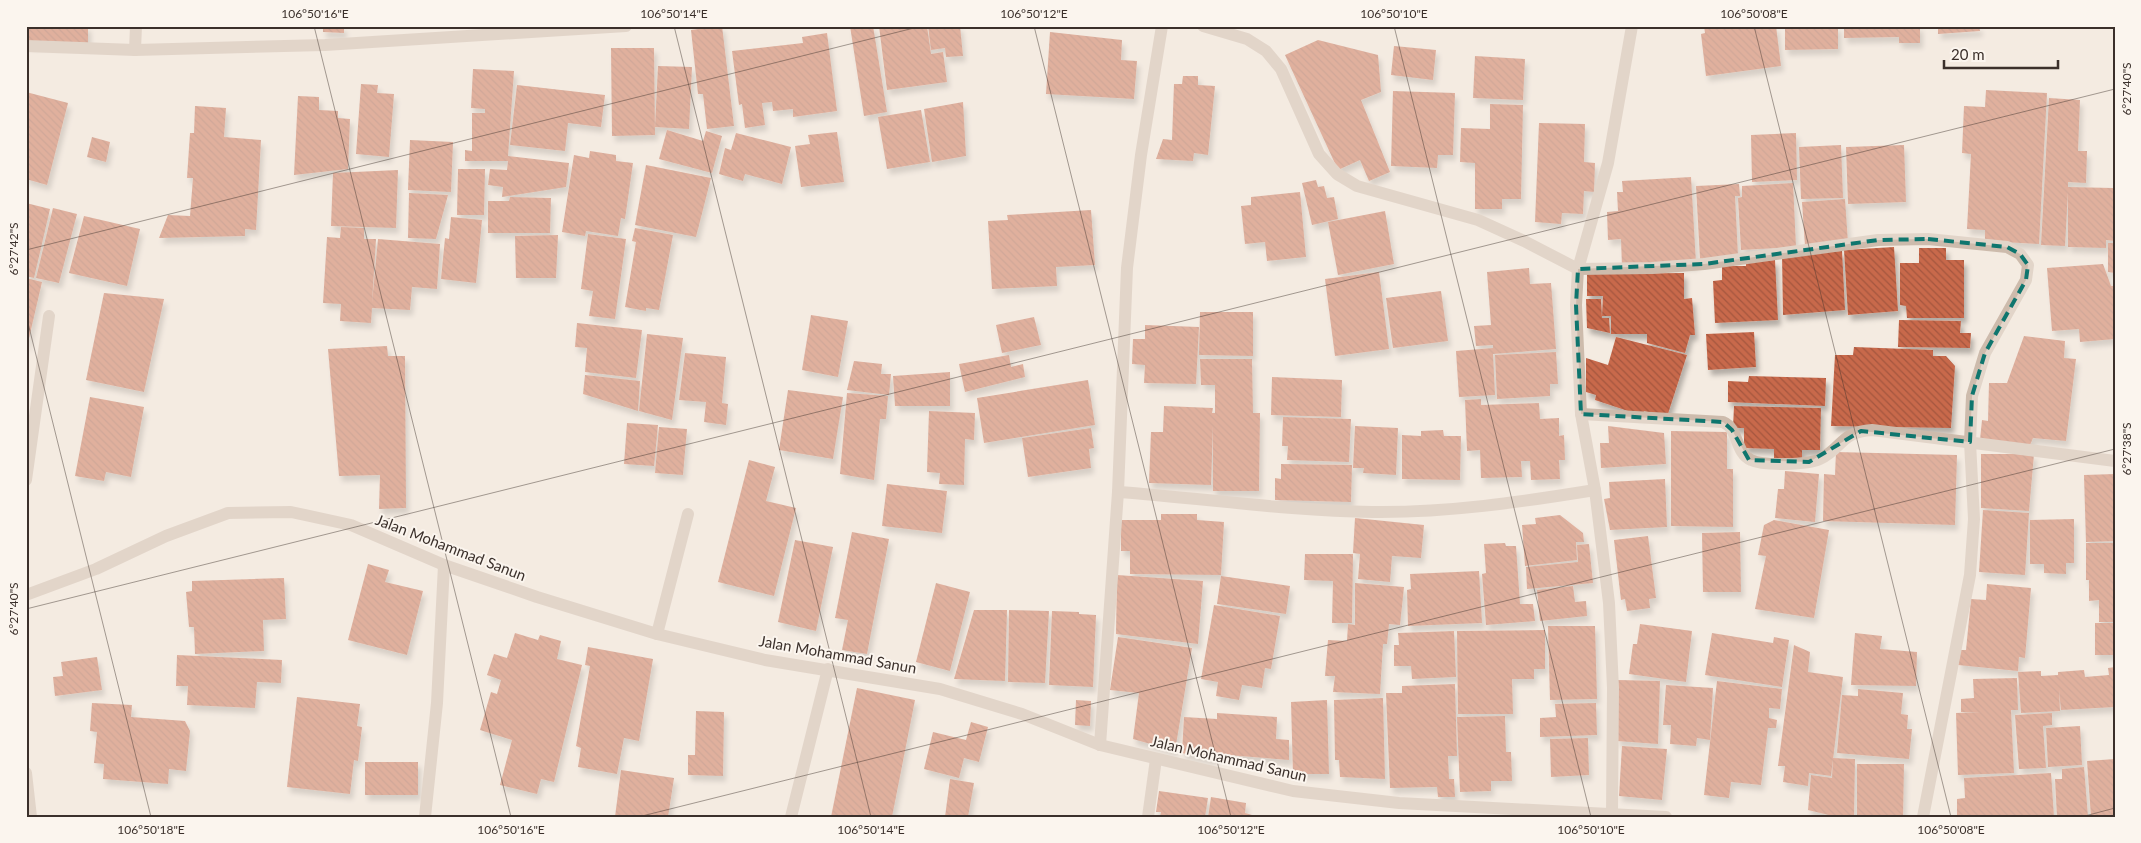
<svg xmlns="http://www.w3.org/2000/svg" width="2141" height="843" font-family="Lato,sans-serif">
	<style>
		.building { fill: url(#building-back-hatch); filter: url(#shadow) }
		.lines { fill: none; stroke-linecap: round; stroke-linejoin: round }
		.minor { stroke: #cdbbac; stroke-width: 12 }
		.marked { fill: none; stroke: #0f766e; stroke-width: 4; stroke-dasharray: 10 6; stroke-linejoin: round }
		.ticks { fill: none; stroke: #3b302b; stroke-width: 1; stroke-opacity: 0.45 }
		.labels { text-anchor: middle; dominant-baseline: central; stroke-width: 4; stroke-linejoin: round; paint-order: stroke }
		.street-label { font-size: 15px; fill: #3b302b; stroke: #fbf5ee }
		.neatline { fill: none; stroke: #3b302b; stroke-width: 2 }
		.ticks-label { font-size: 12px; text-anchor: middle; fill: #3b302b }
	</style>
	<defs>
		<pattern id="building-back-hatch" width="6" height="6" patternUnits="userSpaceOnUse" patternTransform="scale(1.25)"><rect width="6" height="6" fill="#c8694b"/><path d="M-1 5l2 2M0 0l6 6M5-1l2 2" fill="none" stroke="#a4573f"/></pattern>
		<filter id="shadow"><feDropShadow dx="3" dy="5.5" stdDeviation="2.5" flood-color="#0004"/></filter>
	</defs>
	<rect width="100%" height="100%" fill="#f4ebe1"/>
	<g class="building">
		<polygon points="27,26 88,26 88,43 28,44"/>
		<polygon points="323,26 344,26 344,33 323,32"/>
		<polygon points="722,26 734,126 707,129 703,94 698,94 691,30"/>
		<polygon points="850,26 873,26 887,112 864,116"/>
		<polygon points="879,26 927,26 931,54 943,52 947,82 887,90"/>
		<polygon points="928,26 960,26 963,56 946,57 945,48 931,50"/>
		<polygon points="1704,26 1776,26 1781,66 1706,76 1701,34 1705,33"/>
		<polygon points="1785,26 1838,26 1838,49 1785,50"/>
		<polygon points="1844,26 1920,26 1920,43 1899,43 1899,37 1844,38"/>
		<polygon points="1938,26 1979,26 1980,31 1938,34"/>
		<polygon points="1050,32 1122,40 1121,60 1137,61 1134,99 1046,94"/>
		<polygon points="827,33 837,111 793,117 793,109 773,111 772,102 762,103 765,125 745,128 742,104 739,105 732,51 803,43 802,37"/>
		<polygon points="1318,40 1378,55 1381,92 1361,100 1390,172 1369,181 1360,160 1338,170 1285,55"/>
		<polygon points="1394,46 1436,50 1433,80 1391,75"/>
		<polygon points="611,48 654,48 655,135 612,136"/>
		<polygon points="1475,56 1525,59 1523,100 1473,98"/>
		<polygon points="658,66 692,67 689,129 655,127"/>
		<polygon points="473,69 514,71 508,156 569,163 566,187 502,197 503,187 488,185 490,169 507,170 508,161 465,161 465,150 472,151 472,113 485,113 485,109 471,108"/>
		<polygon points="1183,76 1198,76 1198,85 1215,86 1208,155 1194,153 1193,161 1156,159 1163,139 1172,140 1174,84 1182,84"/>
		<polygon points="361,84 378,85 377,93 394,94 389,157 356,154"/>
		<polygon points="517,85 605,95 601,127 568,123 565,151 510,145"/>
		<polygon points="1986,90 2047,93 2039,244 1985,241 1985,230 1967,229 1971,154 1962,153 1964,106 1985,107"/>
		<polygon points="1393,91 1455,93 1453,155 1438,155 1437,168 1391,166"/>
		<polygon points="26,92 68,103 47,185 26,179"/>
		<polygon points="298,96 319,97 319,110 338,111 338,118 350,119 348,169 294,175"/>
		<polygon points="2049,98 2080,100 2078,151 2087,151 2086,183 2068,182 2068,187 2113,188 2113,193 2115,193 2115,241 2106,240 2106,248 2068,247 2068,192 2065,246 2041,245"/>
		<polygon points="963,102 966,156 932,162 924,109"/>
		<polygon points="1490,104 1523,105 1521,199 1502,199 1502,209 1475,209 1475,163 1460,162 1461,128 1490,129"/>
		<polygon points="195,106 226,108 224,137 261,140 256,230 245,229 245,236 159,238 168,215 190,216 193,178 187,178 190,133 194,133"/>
		<polygon points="921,110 930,162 887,169 878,117"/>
		<polygon points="1539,123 1585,124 1584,162 1595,163 1594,192 1584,191 1583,214 1562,213 1561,224 1535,222"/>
		<polygon points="667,130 703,141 706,131 722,136 712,173 659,159"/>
		<polygon points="837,132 844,182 801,187 795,146 810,144 808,135"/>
		<polygon points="736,133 791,147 782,184 745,174 743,181 719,174 725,148 731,150"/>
		<polygon points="1796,133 1797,180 1752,182 1751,135"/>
		<polygon points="92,137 110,142 106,162 87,157"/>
		<polygon points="410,140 453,142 451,192 408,190"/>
		<polygon points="1841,145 1843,198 1801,199 1799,147"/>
		<polygon points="1904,145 1906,202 1848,204 1846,147"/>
		<polygon points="590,151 616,155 616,161 633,163 625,219 621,218 618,236 586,231 585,236 562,232 574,155 589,158"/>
		<polygon points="646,165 711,178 696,237 635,225"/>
		<polygon points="458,169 485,169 484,215 457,215"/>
		<polygon points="398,170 396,228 331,226 333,173"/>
		<polygon points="1691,177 1696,263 1622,267 1621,239 1608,240 1607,212 1618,211 1617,192 1623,192 1622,181"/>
		<polygon points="1316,180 1318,187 1324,186 1327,198 1334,197 1338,219 1312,225 1302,183"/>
		<polygon points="1793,183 1796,247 1741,250 1738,198 1742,197 1742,186"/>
		<polygon points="1739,184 1740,196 1735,196 1738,256 1700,259 1696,186"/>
		<polygon points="1300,192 1306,257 1267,261 1265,242 1245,244 1241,206 1251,205 1251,197"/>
		<polygon points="409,193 448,195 436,239 408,238"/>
		<polygon points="510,197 551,198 550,233 488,233 488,201 509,201"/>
		<polygon points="1845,199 1848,243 1805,246 1802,202"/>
		<polygon points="26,203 50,209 34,278 26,276"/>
		<polygon points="53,208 77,214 59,283 36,278"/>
		<polygon points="1091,210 1095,265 1056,267 1057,286 992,289 988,221 1008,220 1007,215"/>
		<polygon points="1385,211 1394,264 1338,275 1328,222"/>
		<polygon points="84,216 140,229 127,286 69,273"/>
		<polygon points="451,217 482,220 476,283 441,279 445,238 449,239"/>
		<polygon points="341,227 364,228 364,239 376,239 372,303 378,239 440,244 437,289 412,287 410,310 372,308 371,323 340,321 341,304 323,303 327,237 340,238"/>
		<polygon points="635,228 673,235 659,310 646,308 646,311 625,307 636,242 632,241"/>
		<polygon points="588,234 626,239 615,319 589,316 593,291 581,289"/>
		<polygon points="558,235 556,278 516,278 515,236"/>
		<polygon points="2108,243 2115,243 2115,273 2108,272"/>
		<polygon points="1894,247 1898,311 1848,315 1844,250"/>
		<polygon points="1919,248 1946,248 1946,260 1964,260 1964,318 1907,318 1906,306 1900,305 1900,263 1919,263"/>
		<polygon points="1842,251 1845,310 1783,315 1782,254"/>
		<polygon points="1775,260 1778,320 1715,323 1713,281 1722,280 1722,266 1746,266 1746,262"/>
		<polygon points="2103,264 2111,286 2115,286 2115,339 2080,342 2079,329 2052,331 2047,268"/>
		<polygon points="1529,268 1530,284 1551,283 1556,349 1493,354 1495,395 1459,397 1456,351 1493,348 1493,345 1476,346 1474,326 1491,325 1487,272"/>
		<polygon points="1379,272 1389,349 1335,356 1325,279"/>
		<polygon points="1684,273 1684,299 1692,298 1695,335 1690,335 1685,353 1647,343 1647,334 1611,334 1611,316 1602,316 1603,296 1587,296 1587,274"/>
		<polygon points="26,278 42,282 27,347 26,347"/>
		<polygon points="1441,291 1448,341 1393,348 1386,298"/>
		<polygon points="104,293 164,299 144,392 86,380"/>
		<polygon points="1586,299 1601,299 1602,318 1609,318 1610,333 1587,328"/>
		<polygon points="1200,312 1253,312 1253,356 1199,355"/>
		<polygon points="811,315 848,321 838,377 802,370"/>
		<polygon points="1034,317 1041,345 1002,353 996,325"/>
		<polygon points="1899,320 1961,321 1960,333 1971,333 1970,348 1898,347"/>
		<polygon points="577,323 642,330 636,378 585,372 587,348 575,347"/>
		<polygon points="1145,325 1199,327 1196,384 1144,383 1145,365 1132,364 1133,339 1145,339"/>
		<polygon points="1754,332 1756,367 1708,370 1706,334"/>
		<polygon points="647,334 683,338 672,420 639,411"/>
		<polygon points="2024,336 2065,341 2064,358 2076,359 2066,441 2033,438 2030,445 1980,440 1982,420 1988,421 1989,383 2007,383"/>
		<polygon points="1616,337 1687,355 1667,417 1644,411 1643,416 1595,400 1596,395 1586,392 1586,358 1608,365"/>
		<polygon points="387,346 388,356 405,356 406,508 379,509 380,475 339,476 328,349"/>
		<polygon points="1854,347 1933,350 1933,356 1946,356 1955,366 1951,428 1831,426 1835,355 1853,355"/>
		<polygon points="1556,352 1558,384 1550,384 1550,396 1497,399 1495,355"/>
		<polygon points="685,353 726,357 722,403 728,404 726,425 704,422 706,402 679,400"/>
		<polygon points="1009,355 1011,367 1023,364 1025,377 965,392 959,364"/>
		<polygon points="1200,359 1252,359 1253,413 1260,413 1259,491 1213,491 1213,426 1211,485 1149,483 1151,432 1163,432 1164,406 1213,408 1212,413 1215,413 1215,385 1201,385"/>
		<polygon points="854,361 882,364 881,374 891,374 889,395 847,390"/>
		<polygon points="950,372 950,406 895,406 893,376"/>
		<polygon points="585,375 640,381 638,411 583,394"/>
		<polygon points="1749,376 1826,378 1825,406 1728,402 1728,381 1748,382"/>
		<polygon points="1272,377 1342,380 1341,417 1271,415"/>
		<polygon points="1088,380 1095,425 984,443 977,398"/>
		<polygon points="788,390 843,397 833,459 779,450"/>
		<polygon points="847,393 888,396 886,419 880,419 874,480 840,474"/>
		<polygon points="90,397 144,407 131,477 106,472 104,481 75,476"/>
		<polygon points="1481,399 1481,405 1539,403 1540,419 1559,418 1559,436 1564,435 1565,460 1559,460 1560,479 1531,480 1530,461 1521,461 1522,477 1481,478 1480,450 1467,451 1465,400"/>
		<polygon points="1734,406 1821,408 1820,450 1802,450 1802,460 1774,459 1774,449 1744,448 1744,428 1733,428"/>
		<polygon points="929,411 975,413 974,440 965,439 964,485 939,484 940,473 927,472"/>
		<polygon points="1283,417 1351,419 1349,462 1287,460 1288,446 1282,446"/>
		<polygon points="627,423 658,425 654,466 624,464"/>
		<polygon points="1355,426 1398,428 1396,475 1363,473 1364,468 1353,468"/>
		<polygon points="1608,426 1664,433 1666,464 1601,468 1600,443 1609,443"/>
		<polygon points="659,427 687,429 683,475 655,473"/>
		<polygon points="1091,428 1094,448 1089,449 1091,468 1028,477 1022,438"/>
		<polygon points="1443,430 1444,436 1461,436 1460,480 1402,479 1402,435 1421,436 1421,431"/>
		<polygon points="1671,431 1727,432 1727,469 1733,469 1733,527 1671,526"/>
		<polygon points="1836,452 1957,455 1955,525 1823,521 1824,474 1835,475"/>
		<polygon points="1981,454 2034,454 2029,511 1981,508"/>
		<polygon points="749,460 775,467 766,501 796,508 774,596 718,582"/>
		<polygon points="1281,464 1352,465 1351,502 1275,500 1275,478 1281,479"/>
		<polygon points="1785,471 1819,474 1815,522 1775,518 1778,489 1784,489"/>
		<polygon points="2115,474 2115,541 2086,542 2084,475"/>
		<polygon points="1665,479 1667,527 1610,530 1604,499 1610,498 1609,482"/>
		<polygon points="887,484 947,491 942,533 882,526"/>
		<polygon points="1983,510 2029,513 2025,575 1979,572"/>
		<polygon points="1161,514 1197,514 1197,520 1224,522 1221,575 1130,574 1130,551 1121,551 1121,520 1161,520"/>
		<polygon points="1560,515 1583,533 1584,542 1576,542 1577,560 1525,566 1522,525 1536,524 1535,518"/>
		<polygon points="1355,518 1424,525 1421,558 1392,556 1390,582 1358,579 1360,554 1353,553"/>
		<polygon points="2074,519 2074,563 2066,563 2066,574 2044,573 2044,564 2030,564 2030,520"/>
		<polygon points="1774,520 1829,530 1814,618 1755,609 1766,556 1758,555 1764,525"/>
		<polygon points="852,532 889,539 867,654 842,650 848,620 835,618"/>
		<polygon points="1740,532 1741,592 1703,592 1702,533"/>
		<polygon points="1648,536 1656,598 1649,599 1650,608 1627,611 1625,599 1621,600 1614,540"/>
		<polygon points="795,540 833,547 816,631 778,622"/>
		<polygon points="1505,543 1506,546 1516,546 1520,604 1533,604 1535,621 1486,625 1482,574 1486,573 1484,544"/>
		<polygon points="2086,543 2115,543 2115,622 2099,622 2099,600 2089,601 2089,580 2086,580"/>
		<polygon points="1589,544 1593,583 1527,589 1526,567 1578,562 1577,545"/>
		<polygon points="1305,554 1353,554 1352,623 1332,623 1333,581 1304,580"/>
		<polygon points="368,564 389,570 385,582 423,591 407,655 348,640"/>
		<polygon points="1479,571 1482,623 1408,626 1407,590 1411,589 1410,574"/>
		<polygon points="1117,575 1203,581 1198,644 1116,634"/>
		<polygon points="1221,576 1290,586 1286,614 1217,604"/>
		<polygon points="284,578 286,619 263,620 264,651 195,654 194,627 189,627 186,592 192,591 192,581"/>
		<polygon points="936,583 970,592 950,671 916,662"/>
		<polygon points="1355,583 1404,587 1400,625 1389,624 1387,644 1383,644 1380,694 1333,692 1335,676 1325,676 1328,640 1347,641 1348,624 1355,625"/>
		<polygon points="1987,584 2031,588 2025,658 2019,657 2018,671 1958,665 1960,650 1966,650 1971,599 1986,600"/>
		<polygon points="1573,586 1575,602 1586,601 1587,616 1540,621 1537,590"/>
		<polygon points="1214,605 1280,616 1271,669 1265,668 1262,688 1242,685 1239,700 1216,696 1218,682 1201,679"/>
		<polygon points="974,610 1007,610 1005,681 954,679"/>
		<polygon points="1009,610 1049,611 1045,683 1008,682"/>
		<polygon points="1052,611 1079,612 1079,614 1096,615 1093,687 1049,685"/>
		<rect x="2095" y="623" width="20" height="32"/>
		<polygon points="1640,624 1692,631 1686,682 1629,674 1633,644 1637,644"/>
		<polygon points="1548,626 1595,626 1597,699 1550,700"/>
		<polygon points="1545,630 1545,669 1534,669 1534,679 1512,679 1513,714 1458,714 1457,631"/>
		<polygon points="1454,631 1456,677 1412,679 1411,666 1394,666 1394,645 1399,645 1398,633"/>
		<polygon points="515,633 538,640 540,635 561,641 557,659 582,665 554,782 541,779 537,794 500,785 512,740 480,730 491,692 497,694 501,680 487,675 494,654 507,658"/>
		<polygon points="1712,633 1773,643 1774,637 1789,640 1782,687 1705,675"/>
		<polygon points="1855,633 1882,636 1880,649 1917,652 1916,686 1851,685"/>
		<polygon points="1118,637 1192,648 1175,751 1133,739 1139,693 1110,690"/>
		<polygon points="1794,645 1810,652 1808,672 1843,677 1831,776 1809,773 1808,786 1783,782 1785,766 1778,766"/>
		<polygon points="588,647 653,659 639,741 624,738 617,774 578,767 581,748 576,746 590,666 585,665"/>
		<polygon points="177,655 282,660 281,683 257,682 255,708 187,705 188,686 176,686"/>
		<polygon points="97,657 102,690 55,696 53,677 63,676 61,662"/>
		<polygon points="2115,667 2115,707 2061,710 2059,690 2060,711 2021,713 2018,672 2041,671 2041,676 2058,675 2058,672 2084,670 2085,677 2109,675 2108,668"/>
		<polygon points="2017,678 2018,710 2011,710 2014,773 1958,775 1956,713 1981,712 1961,712 1961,699 1974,698 1973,679"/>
		<polygon points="1618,680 1660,681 1658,744 1617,741"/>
		<polygon points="1717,681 1782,689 1780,709 1769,708 1769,718 1777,720 1776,728 1768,728 1761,785 1731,782 1729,798 1704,795"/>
		<polygon points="1455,684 1457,756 1448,756 1449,779 1454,779 1455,797 1438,797 1437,787 1390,788 1386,693 1402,693 1402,686"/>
		<polygon points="1666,685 1713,688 1710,740 1697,738 1696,746 1670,744 1671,725 1663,725"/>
		<polygon points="857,688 915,700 892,817 831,817"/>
		<polygon points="1858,689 1903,693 1901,714 1908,715 1907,729 1912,729 1909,759 1837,753 1842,695 1858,696"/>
		<polygon points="297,697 360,704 357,726 362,727 358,761 354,760 350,794 287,787"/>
		<polygon points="1383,698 1385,779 1340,777 1339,760 1335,760 1334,700"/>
		<polygon points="1076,700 1091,701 1090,726 1075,725"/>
		<polygon points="1327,700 1329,774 1293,774 1291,702"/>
		<polygon points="92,703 132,705 131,717 185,721 190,731 186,771 169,769 168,784 103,779 104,764 94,763 97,732 90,731"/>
		<polygon points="1596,703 1597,735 1540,737 1540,718 1556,717 1555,704"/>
		<polygon points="696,711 724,712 723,776 688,775 688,755 695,755"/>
		<polygon points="1217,713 1277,717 1276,739 1289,740 1289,760 1215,754 1214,760 1182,753 1184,717 1217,719"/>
		<polygon points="2052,713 2052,725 2043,726 2046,768 2019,769 2015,715"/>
		<polygon points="1505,716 1506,752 1511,752 1512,781 1491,781 1491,791 1460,792 1457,717"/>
		<polygon points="971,722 988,727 979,762 964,758 959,778 924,769 933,732 966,740"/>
		<polygon points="2080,726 2082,765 2048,767 2046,728"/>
		<polygon points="1588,738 1589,775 1551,777 1550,739"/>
		<polygon points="1622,746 1667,749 1662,800 1619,796"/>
		<polygon points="1833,758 1855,759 1854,817 1837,817 1808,810 1811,775 1832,778"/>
		<polygon points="2115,759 2115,816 2091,817 2087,761"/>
		<rect x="365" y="762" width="53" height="33"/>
		<polygon points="1857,764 1904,764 1903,817 1857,817"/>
		<polygon points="2084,767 2088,817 2057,817 2055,779 2062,779 2062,769"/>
		<polygon points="621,770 674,778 668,817 615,817"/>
		<polygon points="2051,773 2054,817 1957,817 1957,799 1965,798 1964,778"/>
		<polygon points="950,779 974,783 968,817 945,817"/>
		<polygon points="1159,791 1208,798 1205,817 1160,817 1161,812 1156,812"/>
		<polygon points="1211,797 1246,803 1245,813 1259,817 1208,817"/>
	</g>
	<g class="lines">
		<g class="minor">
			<polyline points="1203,26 1247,39 1266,51 1281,69 1319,154 1337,174 1357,186 1478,220 1524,241 1578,269 1652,268 1704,264 1878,240 1928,239 2007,247 2020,254 2028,265 2026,280 1985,353 1972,396 1970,442 1974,519 1970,575 1923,817"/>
			<polyline points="26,46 135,50 325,45 626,26"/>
			<polyline points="135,50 136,26"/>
			<path d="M1581 414 1723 422C1739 429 1735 453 1751 460 1763 466 1808 465 1820 459 1843 448 1840 432 1872 430L2115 461"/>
			<polyline points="26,480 49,316"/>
			<path d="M1118 492C1203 498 1287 511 1372 512 1447 513 1521 502 1595 490"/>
			<polyline points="26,595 96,569 166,536 228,513 291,512 351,525 444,565 537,597 657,634 765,660 940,689 1022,714 1100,745 1293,791 1399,803 1666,817"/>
			<polyline points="657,634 688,514"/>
			<polyline points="1100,745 1118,492 1127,268 1141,155 1162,26"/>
			<polyline points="26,773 31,817"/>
			<polyline points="1612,814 1613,688 1609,603 1595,490 1581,414 1576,305 1578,269 1608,163 1632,26"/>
			<polyline points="425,817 437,703 444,565"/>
			<polyline points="791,817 828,669"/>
			<polyline points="1148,817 1156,759"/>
		</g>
	</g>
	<path d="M0 0H2141V843H0ZM1928 239 2007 247 2020 254 2028 265 2026 280 1985 353 1972 396 1970 442 1861 431 1809 462 1749 460 1732 430 1723 422 1581 414 1576 305 1578 269 1704 264 1878 240Z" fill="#f4ebe1" fill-opacity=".55" fill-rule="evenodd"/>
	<path class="marked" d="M1928 239 2007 247 2020 254 2028 265 2026 280 1985 353 1972 396 1970 442 1861 431 1809 462 1749 460 1732 430 1723 422 1581 414 1576 305 1578 269 1704 264 1878 240Z"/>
	<path class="ticks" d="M314 26 511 817M674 26 871 817M1034 26 1231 817M1394 26 1591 817M1754 26 1951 817M2114 26 2115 30M26 250 922 26M26 315 151 817M26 609 2115 89M638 817 2115 449M2081 817 2115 808"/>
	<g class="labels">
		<g class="street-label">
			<text transform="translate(451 547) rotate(21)">Jalan Mohammad Sanun</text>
			<text transform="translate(838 654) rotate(10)">Jalan Mohammad Sanun</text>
			<text transform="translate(1229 758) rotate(13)">Jalan Mohammad Sanun</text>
		</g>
	</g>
	<rect width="2141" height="843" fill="none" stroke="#fbf5ee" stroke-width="55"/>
	<path d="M1944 60v8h114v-8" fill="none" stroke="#3b302b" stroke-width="2.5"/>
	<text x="1951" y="60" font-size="15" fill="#3b302b" stroke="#fbf5ee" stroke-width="4" paint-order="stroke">20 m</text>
	<rect x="28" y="28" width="2086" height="788" class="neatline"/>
	<g class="ticks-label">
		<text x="315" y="18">106°50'16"E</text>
		<text x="674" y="18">106°50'14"E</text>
		<text x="1034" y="18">106°50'12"E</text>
		<text x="1394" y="18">106°50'10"E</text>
		<text x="1754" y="18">106°50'08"E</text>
		<text transform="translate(2127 89) rotate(-90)" y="4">6°27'40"S</text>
		<text transform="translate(14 249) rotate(-90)" y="4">6°27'42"S</text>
		<text transform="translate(2127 449) rotate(-90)" y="4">6°27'38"S</text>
		<text transform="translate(14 609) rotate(-90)" y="4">6°27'40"S</text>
		<text x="151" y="834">106°50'18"E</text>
		<text x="511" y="834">106°50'16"E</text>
		<text x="871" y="834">106°50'14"E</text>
		<text x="1231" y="834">106°50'12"E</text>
		<text x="1591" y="834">106°50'10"E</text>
		<text x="1951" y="834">106°50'08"E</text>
	</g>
</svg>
